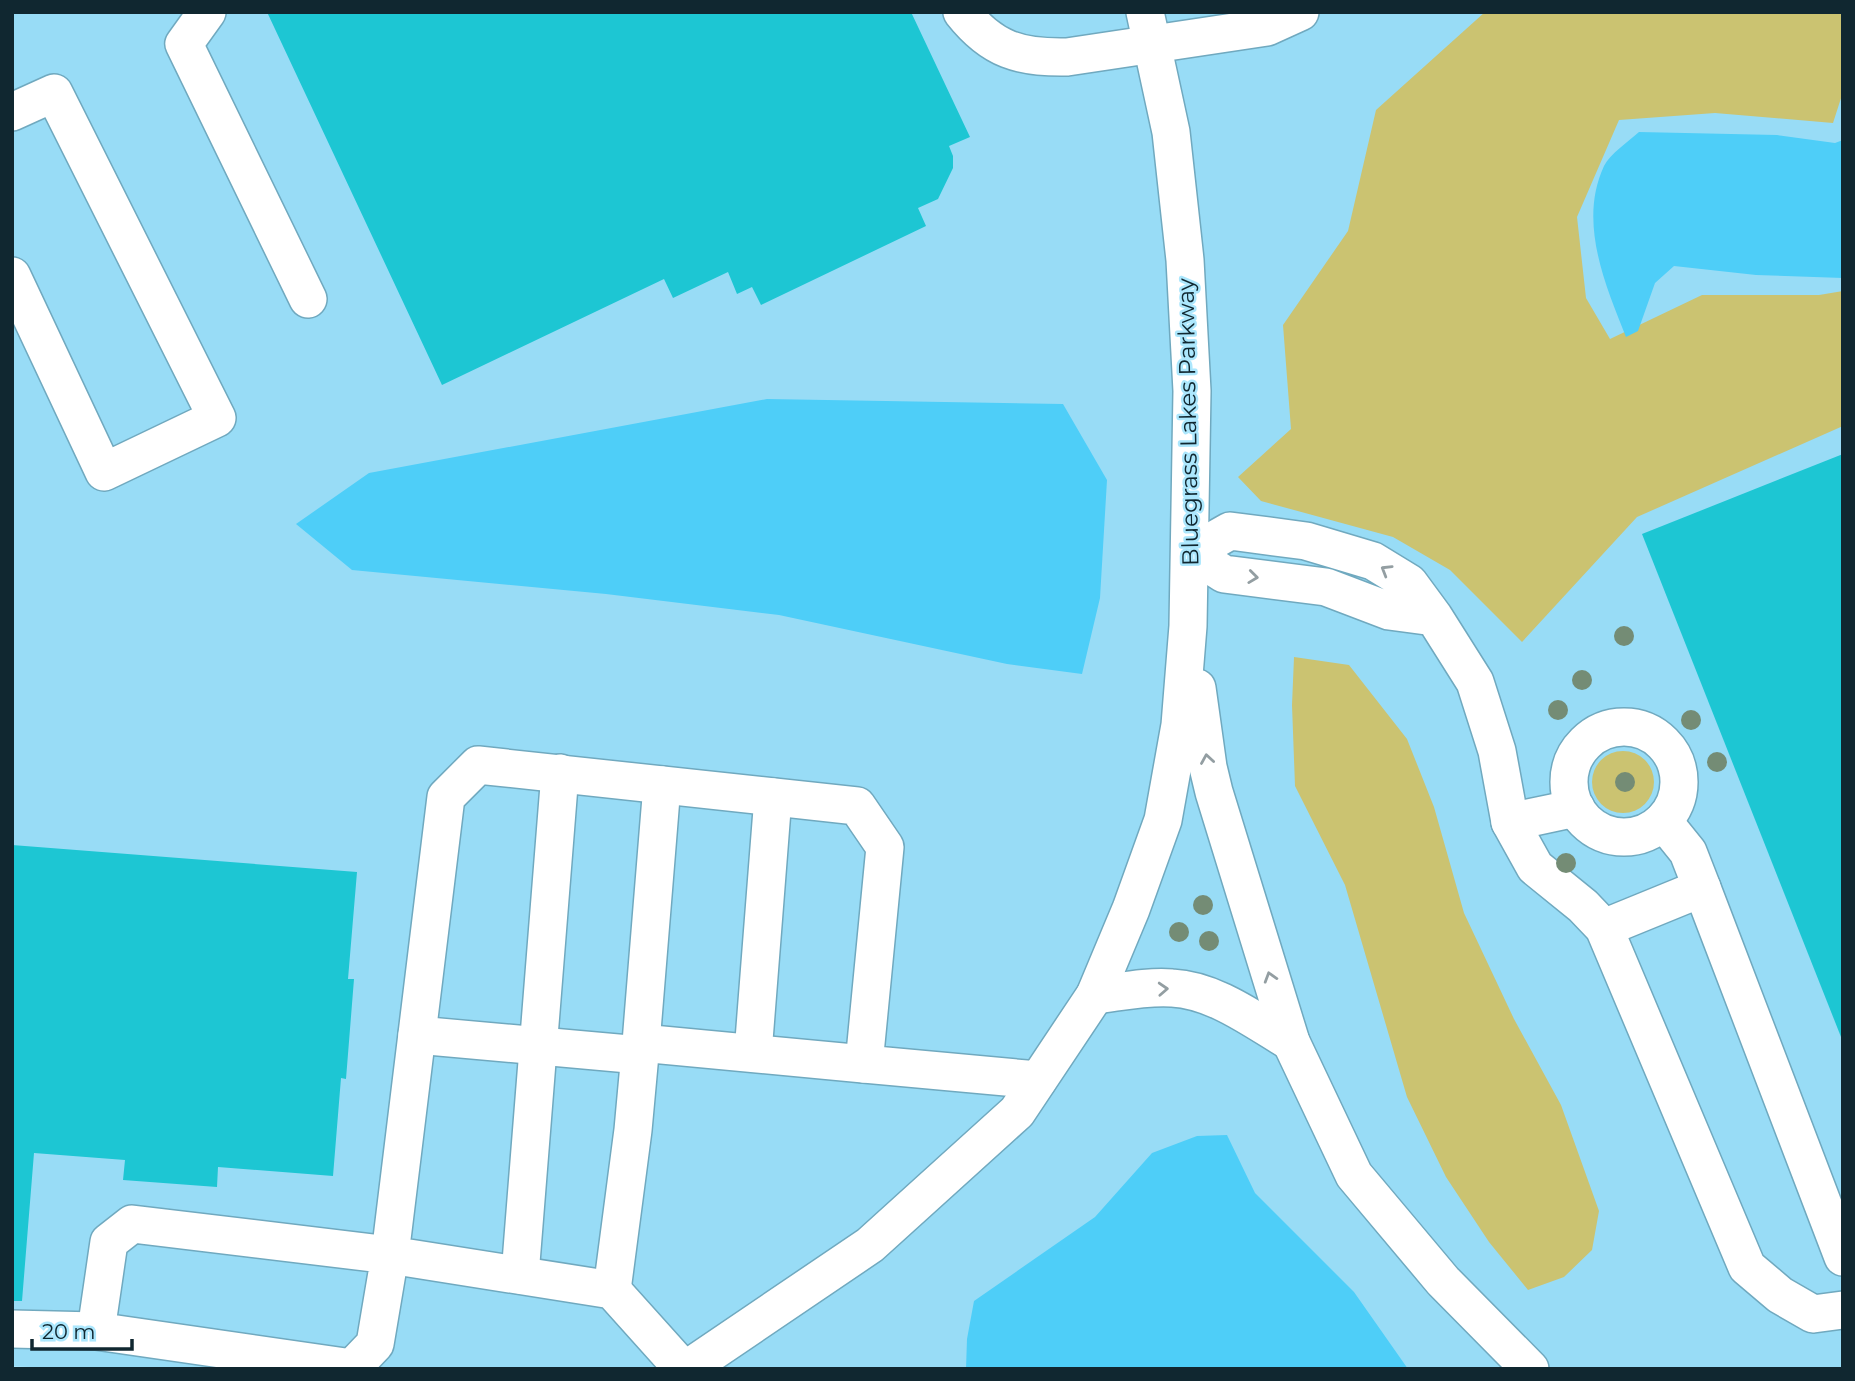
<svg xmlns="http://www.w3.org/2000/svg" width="1855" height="1381" font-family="Montserrat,sans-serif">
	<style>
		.built { fill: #98dcf6 }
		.green { fill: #cbc371 }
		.water { fill: #4ecef8 }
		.building { fill: #1dc6d3 }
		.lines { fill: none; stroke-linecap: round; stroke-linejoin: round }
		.minor-casing { stroke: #70a9bf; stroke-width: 40 }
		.minor { stroke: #fff; stroke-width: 37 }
		.tree { fill: #748c75 }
		.oneway { stroke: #939ea2 }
		.labels { text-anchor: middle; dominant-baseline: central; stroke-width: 5; stroke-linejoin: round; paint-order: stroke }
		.street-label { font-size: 23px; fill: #102730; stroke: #ace7fd }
	</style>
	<rect width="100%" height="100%" fill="#ace7fd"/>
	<polygon class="built" points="12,12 1843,12 1843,1369 67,1369 12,1366"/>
	<g class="green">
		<polygon points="1485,12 1843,12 1843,92 1833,123 1715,113 1619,120 1577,217 1586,298 1610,339 1702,295 1819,295 1843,291 1843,426 1637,517 1522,642 1450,570 1393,537 1261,501 1238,477 1291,429 1283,325 1348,231 1376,110"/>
		<polygon points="1294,657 1349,665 1407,739 1434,807 1464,913 1514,1019 1561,1105 1599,1211 1592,1250 1564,1277 1528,1290 1489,1242 1446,1177 1407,1097 1345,885 1295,786 1292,705"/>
		<circle cx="1623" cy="782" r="31"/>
	</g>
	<g class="water">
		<path d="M1639 132 1777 135 1835 143 1843 140V278L1756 275 1674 266 1655 283 1638 331 1626 337C1605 284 1578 222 1604 166 1610 154 1628 142 1639 132Z"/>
		<polygon points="767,399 1063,404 1107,480 1100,598 1082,674 1007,664 779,615 606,594 352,570 296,524 369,473"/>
		<polygon points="1227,1135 1255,1193 1354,1292 1408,1369 966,1369 967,1339 974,1301 1095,1217 1152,1153 1197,1136"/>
	</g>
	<g class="building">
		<polygon points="267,12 911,12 970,137 949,146 953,156 953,168 938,199 918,208 926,226 761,305 752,287 737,294 728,272 673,298 664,279 442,385"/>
		<polygon points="1843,454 1843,1042 1642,534"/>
		<polygon points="12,845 357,872 348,979 354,979 346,1079 341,1078 333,1176 218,1167 217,1187 123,1180 125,1160 34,1153 22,1301 12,1301"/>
	</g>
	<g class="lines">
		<defs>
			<g id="minor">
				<polyline points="207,12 184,44 308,299"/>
				<path d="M962 12C992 50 1020 58 1067 57L1267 27 1300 12"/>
				<polyline points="12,112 54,93 217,418 104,472 12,276"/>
				<polyline points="1434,617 1389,611 1326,587 1224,574 1191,553 1230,531 1306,541 1373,561 1409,583 1434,617 1475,682 1497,751 1510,822 1535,867 1583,906 1604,928 1747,1267 1780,1295 1813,1314 1843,1310"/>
				<polyline points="1197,688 1208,767 1214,792 1291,1042 1354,1175 1443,1281 1530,1369"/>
				<circle cx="1624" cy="782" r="55"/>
				<polyline points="1663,821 1688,852 1702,888"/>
				<polyline points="1510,822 1576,808"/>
				<polyline points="1604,928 1702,888 1843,1257"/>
				<path d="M1095 995C1120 992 1147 986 1172 988 1215 990 1255 1021 1291 1042"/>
				<polyline points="417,1035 640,1055"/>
				<polyline points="641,1043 662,785"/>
				<polyline points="753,1053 773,797"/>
				<polygon points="132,1224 390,1255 375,1344 352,1368 96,1331 109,1242"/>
				<polyline points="520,1275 560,773"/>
				<polyline points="612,1290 633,1130 641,1043 864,1064"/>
				<polyline points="12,1329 96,1331"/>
				<polyline points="683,1369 612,1290 390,1255 446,797 478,765 857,806 885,847 864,1064 1038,1080"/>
				<polyline points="687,1369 870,1245 1017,1112 1095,995 1131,909 1163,820 1180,725 1188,626 1192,391 1185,260 1171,132 1145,12"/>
			</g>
		</defs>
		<use href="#minor" class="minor-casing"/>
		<use href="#minor" class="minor"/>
	</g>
	<g class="tree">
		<circle cx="1624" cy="636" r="10"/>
		<circle cx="1582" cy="680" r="10"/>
		<circle cx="1558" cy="710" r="10"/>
		<circle cx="1691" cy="720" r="10"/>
		<circle cx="1717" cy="762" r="10"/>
		<circle cx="1625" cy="782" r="10"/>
		<circle cx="1566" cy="863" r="10"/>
		<circle cx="1203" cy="905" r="10"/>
		<circle cx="1179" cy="932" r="10"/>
		<circle cx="1209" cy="941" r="10"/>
	</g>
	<defs><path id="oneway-chevron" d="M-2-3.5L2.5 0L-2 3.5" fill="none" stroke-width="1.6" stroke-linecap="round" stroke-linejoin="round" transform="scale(1.75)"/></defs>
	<g class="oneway">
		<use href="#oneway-chevron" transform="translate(1386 570) rotate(-149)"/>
		<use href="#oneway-chevron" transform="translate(1253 577) rotate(7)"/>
		<use href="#oneway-chevron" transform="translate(1207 759) rotate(-99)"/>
		<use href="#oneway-chevron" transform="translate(1270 977) rotate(-107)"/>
		<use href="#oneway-chevron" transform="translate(1163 989) rotate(-3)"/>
	</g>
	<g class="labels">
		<g class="street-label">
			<text transform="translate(1188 422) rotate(-91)">Bluegrass Lakes Parkway</text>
		</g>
	</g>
	<rect width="1855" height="1381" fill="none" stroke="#102730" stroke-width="28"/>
	<path d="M32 1339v10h100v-10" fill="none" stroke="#102730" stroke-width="3.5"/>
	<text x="42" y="1339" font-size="21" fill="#102730" stroke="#ace7fd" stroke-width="5" paint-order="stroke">20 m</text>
</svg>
